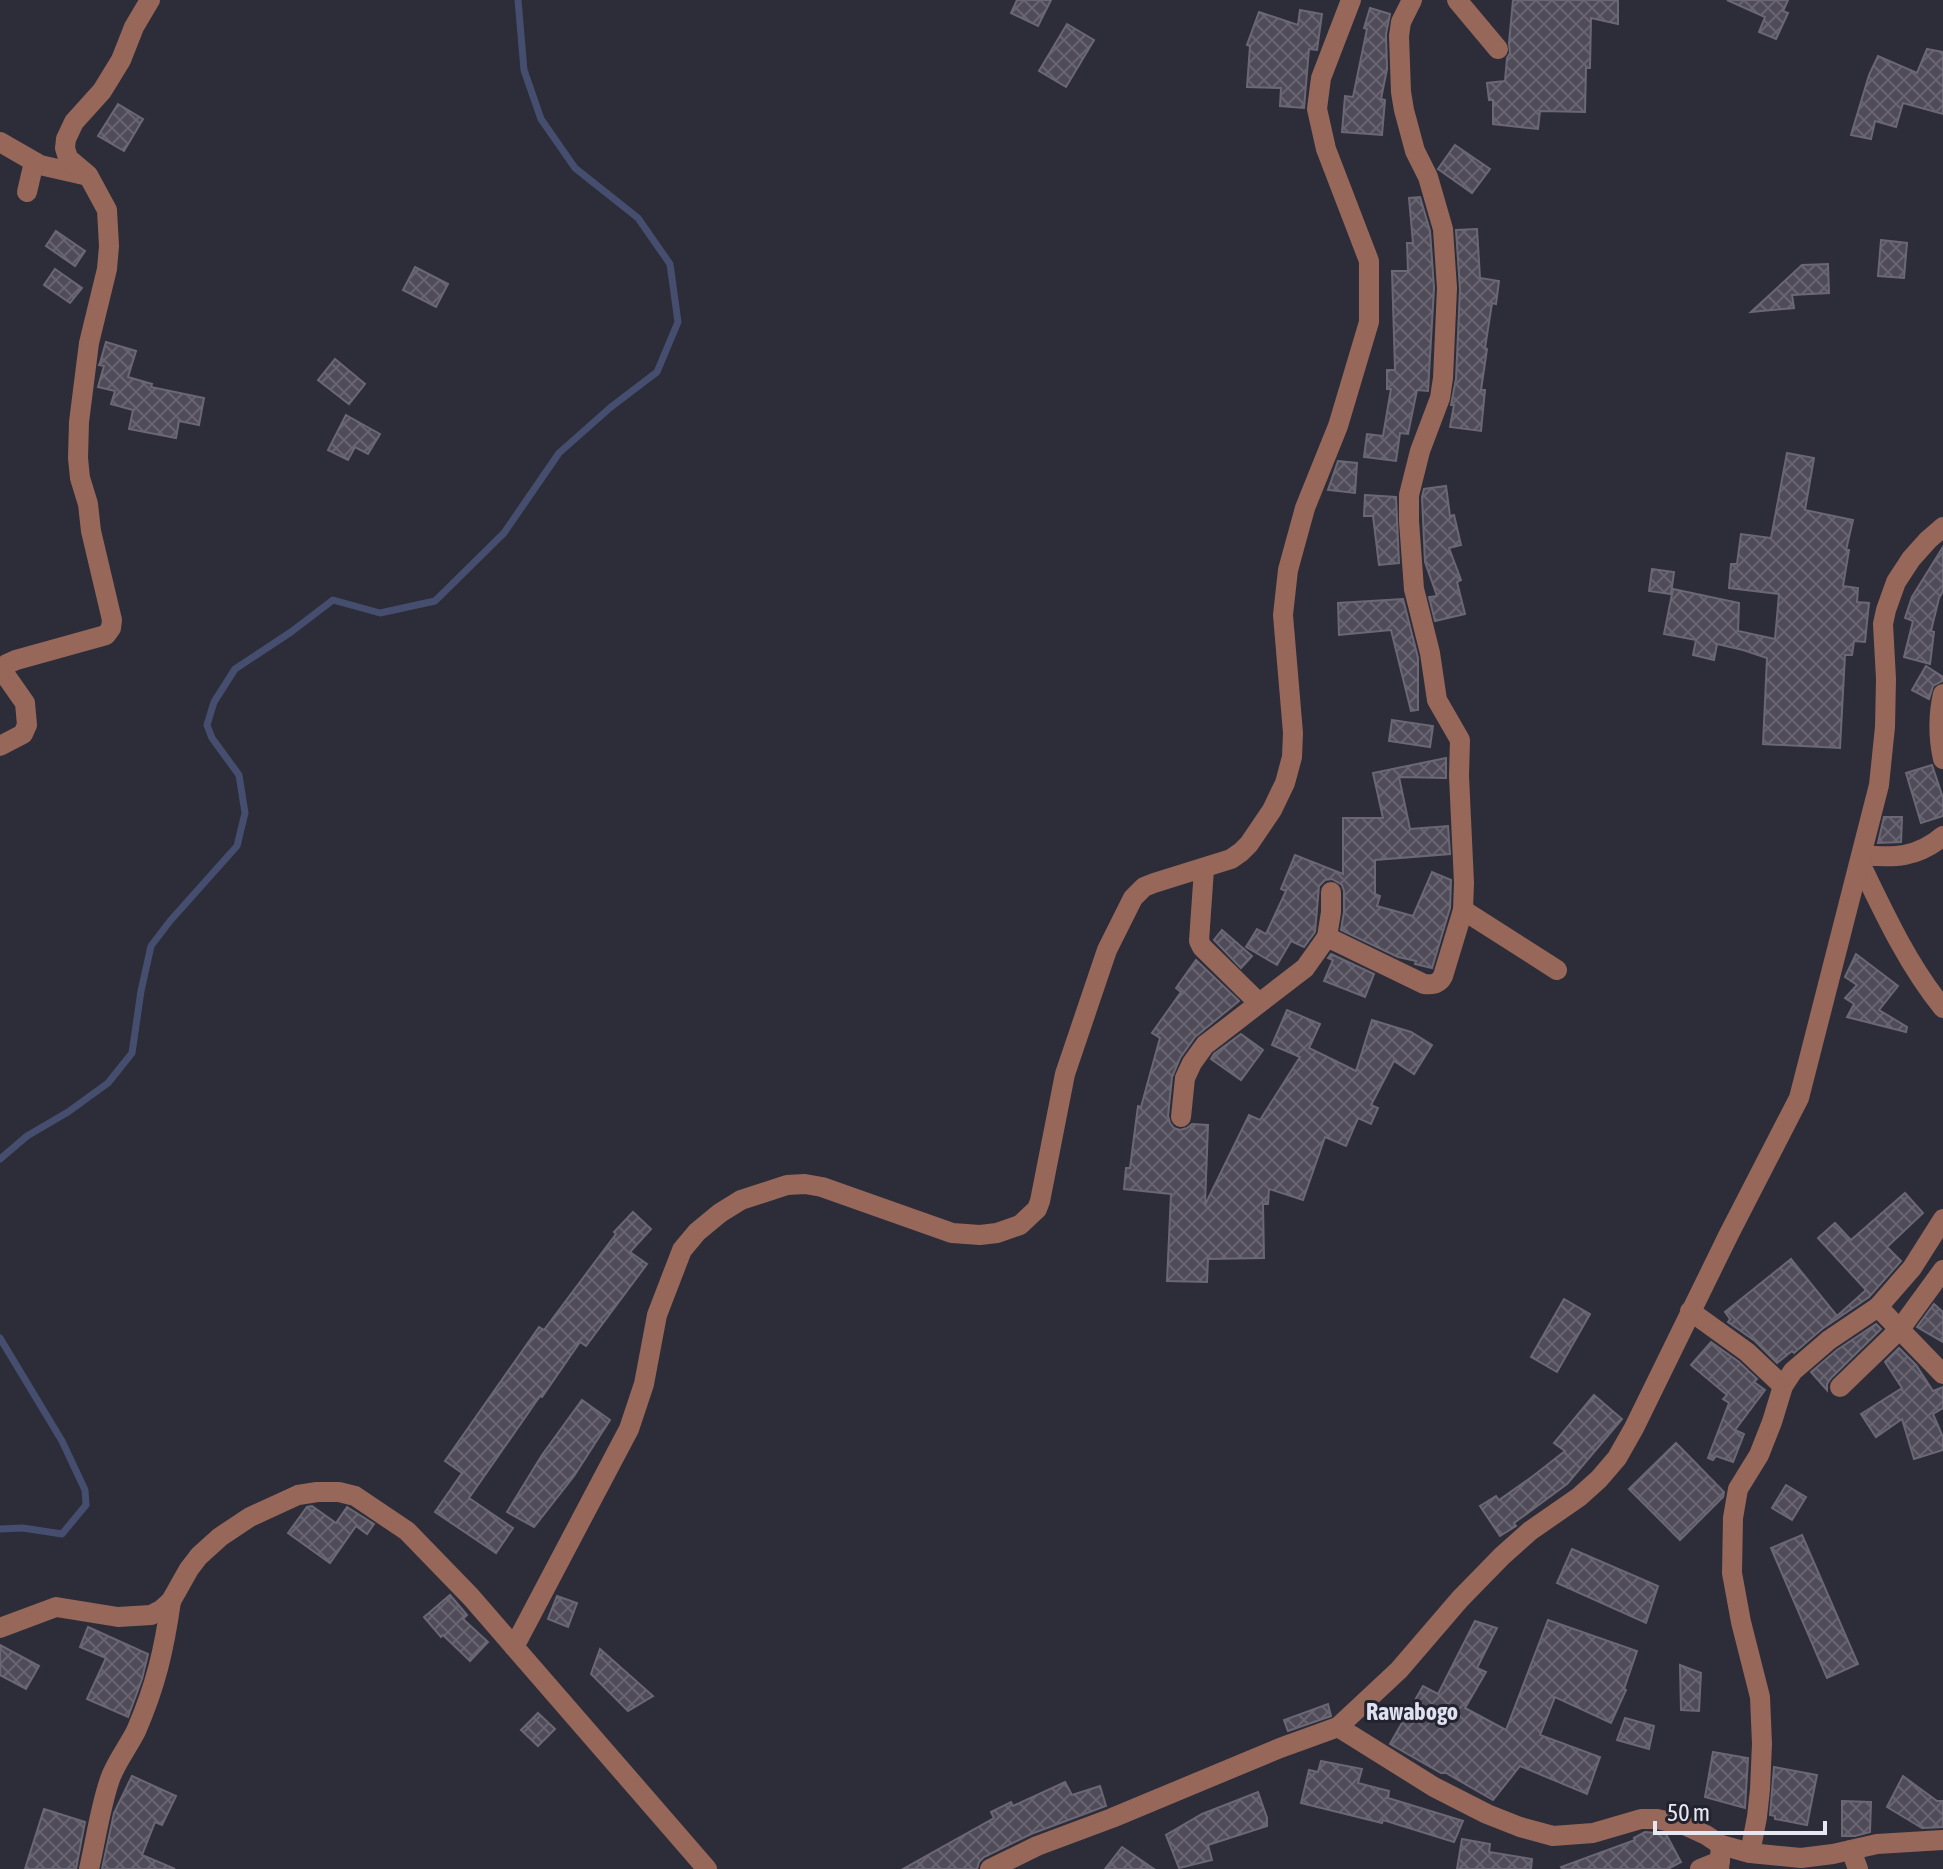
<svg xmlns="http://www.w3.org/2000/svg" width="1943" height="1869" font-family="'Asap Condensed',sans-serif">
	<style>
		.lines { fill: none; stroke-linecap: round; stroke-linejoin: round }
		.stream { stroke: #464e6f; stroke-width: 7 }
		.building { fill: url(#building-cross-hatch); stroke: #6c6775; stroke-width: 2 }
		.minor { stroke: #97675a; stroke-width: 20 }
		.labels { text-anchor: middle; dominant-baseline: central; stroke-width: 6; stroke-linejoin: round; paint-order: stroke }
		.quarter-label { font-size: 24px; font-weight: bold; fill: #dfe0f1; stroke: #22232f }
	</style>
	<defs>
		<pattern id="building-cross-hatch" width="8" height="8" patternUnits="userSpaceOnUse" patternTransform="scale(2)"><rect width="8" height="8" fill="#504b58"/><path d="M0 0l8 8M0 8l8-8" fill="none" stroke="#696570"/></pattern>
	</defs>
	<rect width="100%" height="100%" fill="#2c2d39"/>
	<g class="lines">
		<g class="stream">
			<polyline points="0,1159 27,1136 68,1112 108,1083 132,1053 141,991 151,946 170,921 237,846 245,813 239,775 212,738 207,725 214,702 235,669 291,632 333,600 380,613 435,601 504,533 559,453 611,407 657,372 678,322 670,264 638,218 575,168 541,119 524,70 518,0"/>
			<polyline points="0,1338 62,1441 85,1490 86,1505 62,1534 23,1528 0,1529"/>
		</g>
	</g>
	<g class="building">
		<polygon points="1017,0 1051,0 1038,26 1011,13"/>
		<polygon points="1513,0 1618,0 1618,24 1591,18 1590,68 1586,68 1585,112 1540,111 1538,129 1493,124 1493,100 1489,100 1487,83 1505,81 1507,58 1510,53 1509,43"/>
		<polygon points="1727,0 1788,0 1783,11 1788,13 1776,39 1759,32 1765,17"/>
		<polygon points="1370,8 1390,14 1386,34 1387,69 1381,99 1385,100 1382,135 1342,132 1345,96 1353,97 1367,29 1364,28"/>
		<polygon points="1300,10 1322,14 1317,50 1309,49 1304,108 1280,106 1281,88 1247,87 1250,46 1247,45 1259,12 1298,25"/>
		<polygon points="1067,24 1094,40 1066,87 1039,71"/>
		<polygon points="1927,49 1943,52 1943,114 1903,103 1896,127 1875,121 1871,139 1851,135 1869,75 1878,56 1917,73"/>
		<polygon points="118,104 143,119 124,151 98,136"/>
		<polygon points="1455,145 1490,169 1472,193 1438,169"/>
		<polygon points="1420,197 1430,231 1434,288 1428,391 1417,390 1408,434 1400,433 1396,461 1364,457 1367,434 1383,436 1391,389 1387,389 1387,370 1395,370 1392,271 1408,271 1407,243 1413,243 1409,198"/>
		<polygon points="1477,229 1480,278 1499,281 1496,304 1492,303 1485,348 1487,349 1481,390 1485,390 1481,431 1450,427 1454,405 1451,405 1456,379 1460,289 1456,230"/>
		<polygon points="56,231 85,251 75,266 46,246"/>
		<polygon points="1881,240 1907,243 1904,278 1878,276"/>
		<polygon points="1828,264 1829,293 1792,295 1794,308 1751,312 1802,265"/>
		<polygon points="415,267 448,284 436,307 403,290"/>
		<polygon points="55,269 82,288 70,303 44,285"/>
		<polygon points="106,342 136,351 128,377 152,384 151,387 204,398 199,425 179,421 176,438 129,429 133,410 111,404 115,391 98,387 104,366 99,365 100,363"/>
		<polygon points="335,359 365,384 349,404 318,380"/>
		<polygon points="346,415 380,434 368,454 355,447 348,460 328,450"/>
		<polygon points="1787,453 1814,458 1805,510 1853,520 1846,550 1849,550 1843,586 1858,588 1857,602 1869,603 1865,642 1854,641 1852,655 1845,655 1840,748 1763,744 1767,658 1743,650 1717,644 1714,660 1693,655 1696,640 1664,634 1673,589 1739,603 1738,631 1775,639 1779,594 1729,588 1731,564 1737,564 1741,534 1771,538"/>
		<polygon points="1338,461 1357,463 1355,493 1328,490"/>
		<polygon points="1446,486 1450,516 1454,515 1461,545 1449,548 1461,580 1457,582 1465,614 1435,621 1429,597 1437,596 1425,562 1422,497 1424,489"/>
		<polygon points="1365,495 1396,497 1399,563 1379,565 1373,516 1364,516"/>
		<polygon points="1943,547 1943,591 1939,598 1931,631 1934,632 1930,664 1904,657 1913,621 1905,618 1912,597"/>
		<polygon points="1652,569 1674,572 1671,594 1649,591"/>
		<polygon points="1403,599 1418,658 1418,710 1411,711 1391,630 1339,635 1338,603"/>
		<polygon points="1926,666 1943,677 1942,681 1933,686 1929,699 1912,690"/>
		<polygon points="1392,720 1433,726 1430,747 1389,741"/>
		<polygon points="1446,758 1446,778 1399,777 1410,829 1448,826 1450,854 1375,860 1375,894 1380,896 1377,906 1413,916 1432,872 1451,880 1450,908 1432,968 1415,964 1416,961 1398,957 1341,930 1344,912 1344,891 1342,885 1332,879 1325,880 1319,886 1315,932 1304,947 1291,941 1277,965 1246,947 1257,929 1266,934 1286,891 1281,889 1295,855 1343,874 1343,818 1383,818 1373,773"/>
		<polygon points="1932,765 1943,798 1943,816 1921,823 1906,773"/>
		<polygon points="1884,817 1902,817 1901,842 1878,843"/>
		<polygon points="1222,930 1252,956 1241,968 1214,940"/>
		<polygon points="1331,954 1374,974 1365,997 1324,981 1333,960 1328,958"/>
		<polygon points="1856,954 1898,986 1879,1010 1907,1027 1906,1032 1847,1017 1854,1004 1845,998 1857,985 1845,977"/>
		<polygon points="1196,960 1239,1001 1195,1037 1180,1058 1172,1077 1168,1116 1170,1123 1174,1128 1180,1130 1187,1128 1192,1124 1208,1125 1205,1205 1249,1115 1260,1120 1300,1057 1272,1045 1287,1010 1320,1024 1309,1048 1356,1071 1372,1020 1411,1032 1432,1045 1414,1074 1394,1061 1371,1105 1378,1108 1371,1124 1358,1118 1346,1146 1325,1137 1303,1200 1269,1189 1268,1204 1263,1204 1264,1258 1208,1259 1207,1282 1167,1281 1171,1194 1124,1189 1126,1168 1130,1168 1138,1106 1141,1107 1160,1038 1152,1033 1181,992 1176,988"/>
		<polygon points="1241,1034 1263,1050 1241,1080 1211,1059 1214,1054"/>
		<polygon points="1905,1193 1923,1213 1887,1247 1901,1261 1869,1297 1822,1329 1794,1353 1792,1351 1777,1363 1755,1341 1728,1322 1730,1319 1725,1312 1791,1259 1837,1316 1866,1290 1818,1238 1835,1223 1851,1240"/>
		<polygon points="633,1212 651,1229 630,1252 647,1264 586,1346 580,1342 542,1397 540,1396 469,1498 513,1528 496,1553 435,1512 462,1473 445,1461 539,1327 544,1330 616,1234 614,1232"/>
		<polygon points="1564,1299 1590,1314 1557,1372 1531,1357"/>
		<polygon points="1934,1304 1943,1312 1943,1342 1917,1327"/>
		<polygon points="1876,1324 1881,1329 1831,1378 1827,1384 1827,1390 1811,1372 1837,1350"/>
		<polygon points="1711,1342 1739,1362 1757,1379 1754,1382 1765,1390 1735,1430 1744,1434 1733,1462 1716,1456 1713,1460 1708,1458 1729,1403 1723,1399 1727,1395 1691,1365"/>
		<polygon points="1899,1348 1916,1365 1933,1391 1943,1387 1943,1408 1933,1414 1943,1437 1943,1450 1914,1459 1902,1419 1876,1437 1861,1414 1902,1388 1885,1362"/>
		<polygon points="1594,1395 1622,1419 1567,1484 1514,1523 1516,1526 1500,1536 1480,1506 1496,1496 1499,1500 1533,1476 1565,1451 1554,1443"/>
		<polygon points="582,1400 610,1420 574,1476 534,1527 507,1512 542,1455"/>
		<polygon points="1676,1443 1724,1492 1723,1497 1680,1540 1629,1489"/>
		<polygon points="1786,1485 1806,1497 1792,1520 1772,1508"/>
		<polygon points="312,1506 336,1523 347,1507 374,1524 367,1534 356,1526 330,1563 288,1533 307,1507"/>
		<polygon points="1802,1535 1858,1664 1827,1678 1771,1548"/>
		<polygon points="1572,1549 1658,1586 1646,1623 1557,1583"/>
		<polygon points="450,1595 467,1615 463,1619 488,1642 470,1661 443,1635 441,1637 424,1617"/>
		<polygon points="557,1596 577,1603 568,1627 548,1619"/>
		<polygon points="1548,1620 1637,1651 1624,1689 1626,1690 1611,1723 1555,1697 1540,1735 1600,1757 1587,1794 1520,1766 1493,1800 1446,1773 1441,1773 1390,1744 1423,1686 1438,1694 1475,1621 1497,1628 1477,1668 1486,1672 1465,1708 1506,1730"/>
		<polygon points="88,1627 148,1654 142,1679 128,1717 87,1699 106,1658 80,1647"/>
		<polygon points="0,1645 39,1666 26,1689 0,1675"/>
		<polygon points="600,1649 653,1696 628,1711 591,1674"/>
		<polygon points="1680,1665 1701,1673 1699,1711 1681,1710"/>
		<polygon points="1328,1704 1331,1716 1288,1731 1284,1720"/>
		<polygon points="538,1713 555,1729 538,1746 521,1730"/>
		<polygon points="1625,1718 1654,1726 1649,1749 1617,1740"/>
		<polygon points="1713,1752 1748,1758 1745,1808 1705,1797"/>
		<polygon points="1321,1761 1362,1769 1358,1783 1389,1791 1388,1798 1463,1821 1454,1842 1383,1820 1382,1823 1301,1803 1309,1770 1318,1772"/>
		<polygon points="1774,1767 1817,1775 1807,1825 1775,1819 1775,1816 1770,1815"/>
		<polygon points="132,1776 176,1796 162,1825 155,1822 142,1855 175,1869 102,1869 114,1813"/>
		<polygon points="1903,1776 1937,1801 1943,1801 1943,1827 1922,1828 1887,1807"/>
		<polygon points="1065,1782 1072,1795 1100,1786 1106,1806 1031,1834 984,1857 979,1862 977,1869 903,1869 994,1818 991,1812 1011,1802 1013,1806"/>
		<polygon points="1258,1792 1267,1818 1267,1826 1208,1845 1212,1860 1179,1868 1166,1835 1202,1814"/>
		<polygon points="1842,1801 1871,1802 1870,1832 1855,1836 1842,1836"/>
		<polygon points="44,1809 85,1822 76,1869 25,1869"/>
		<polygon points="1645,1832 1666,1834 1681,1862 1668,1869 1562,1869 1561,1867 1635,1840 1634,1838"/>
		<polygon points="1462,1839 1490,1844 1489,1852 1532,1859 1531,1869 1457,1869"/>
		<polygon points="1122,1847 1154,1869 1105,1869"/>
	</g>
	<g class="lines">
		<g class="minor">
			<polyline points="1457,0 1498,49"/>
			<polyline points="0,142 40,165 84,175"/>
			<polyline points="27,192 34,162"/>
			<path d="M1943 694C1938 716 1938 736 1943 759"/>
			<polyline points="0,746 23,734 27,725 25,703 4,673 7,664 16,660 106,635 111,628 112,620 91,531 88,504 80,478 78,458 79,422 89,343 107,269 109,246 107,210 88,175 68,158 65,148 66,139 74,122 102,91 121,60 134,27 150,0"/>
			<path d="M1862 855C1894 858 1917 858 1943 836"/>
			<path d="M1860 863C1884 913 1908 965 1943 1008"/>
			<polyline points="1204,869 1199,941 1202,947 1259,1003"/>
			<polyline points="1463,910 1557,970"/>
			<polyline points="1327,937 1331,912 1331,892"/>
			<path d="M1181 1117 1185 1078 1192 1063 1205 1045 1305 968 1327 937 1424 984C1432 985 1439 984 1443 976L1463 910 1464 883 1459 776 1460 740 1437 700 1430 653 1414 589 1409 521V495L1420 451 1440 398 1443 378 1447 288 1443 229 1428 177 1415 151 1404 110 1401 92 1399 36 1401 22 1412 0"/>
			<polyline points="1878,1307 1943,1374"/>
			<polyline points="1690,1311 1747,1352 1783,1386 1793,1371 1829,1340 1878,1307 1912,1268 1943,1219"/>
			<polyline points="1840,1387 1900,1329 1943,1270"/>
			<polyline points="0,1628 56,1607 118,1617 151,1615 161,1610 171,1601 189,1569 199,1556 220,1537 250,1517 298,1495 317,1492 339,1492 355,1496 407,1531 471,1597 707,1869"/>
			<polyline points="514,1647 629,1429 644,1384 657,1315 682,1250 697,1232 720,1213 741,1200 787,1185 805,1184 822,1187 952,1233 980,1235 997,1233 1020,1225 1037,1209 1040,1201 1065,1074 1107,950 1133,898 1144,887 1154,883 1231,859 1241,852 1249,844 1272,810 1285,783 1292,757 1293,733 1283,615 1288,570 1305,508 1338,426 1369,322 1369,261 1326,149 1317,109 1321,78 1351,0"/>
			<polyline points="1338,1727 1434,1787 1487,1814 1520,1827 1553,1836 1593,1833 1641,1819 1657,1819 1684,1825 1706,1835 1721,1845 1750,1853 1801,1858 1833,1854 1877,1844 1943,1840"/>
			<polyline points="1851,1850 1858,1869"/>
			<polyline points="1750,1853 1757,1817 1760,1789 1762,1744 1760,1697 1741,1622 1732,1573 1733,1518 1738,1489 1759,1455 1772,1422 1783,1386"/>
			<path d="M89 1869C96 1839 100 1808 110 1779 116 1762 128 1747 136 1731 156 1685 164 1650 171 1601"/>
			<polyline points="990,1869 1037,1846 1112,1818 1280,1748 1338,1727 1399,1670 1460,1599 1502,1556 1530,1531 1579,1497 1599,1479 1617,1458 1634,1428 1729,1234 1799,1098 1879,785 1885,727 1886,679 1883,624 1886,610 1896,582 1911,559 1928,540 1943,527"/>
			<polyline points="1700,1869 1720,1861"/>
			<polyline points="1719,1869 1721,1845"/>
		</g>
	</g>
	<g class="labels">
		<g class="quarter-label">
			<text x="1412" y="1711">Rawabogo</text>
		</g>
	</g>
	<path d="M1655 1821v12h170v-12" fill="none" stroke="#e6e7f0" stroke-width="4"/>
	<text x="1667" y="1821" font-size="24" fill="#e6e7f0" stroke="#22232f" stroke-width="6" paint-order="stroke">50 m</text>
</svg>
